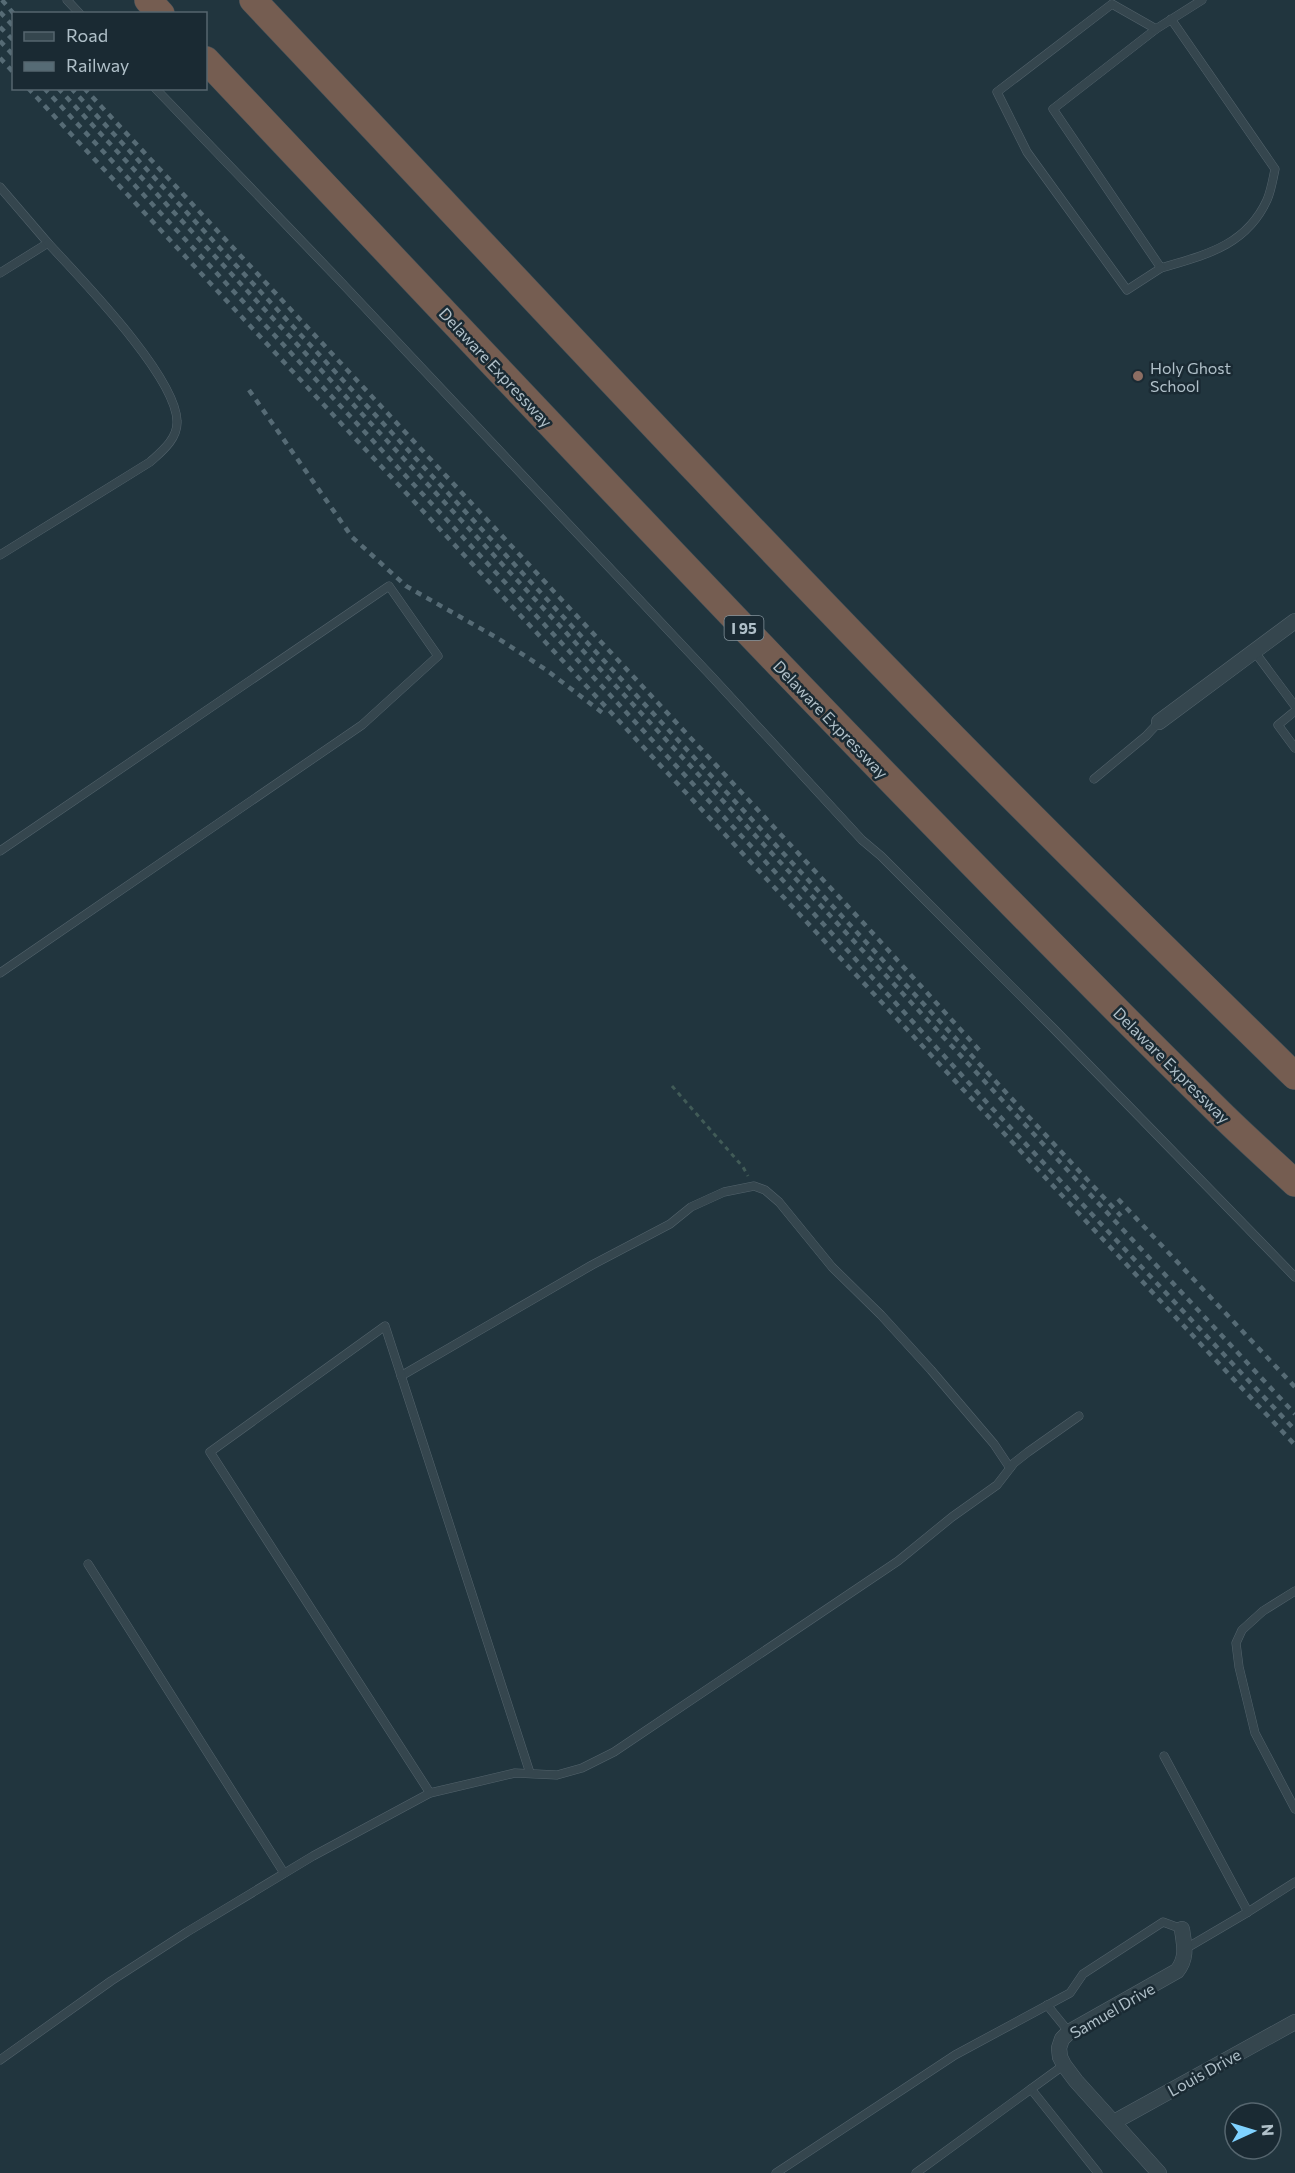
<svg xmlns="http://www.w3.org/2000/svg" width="1295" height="2173" font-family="Commissioner,sans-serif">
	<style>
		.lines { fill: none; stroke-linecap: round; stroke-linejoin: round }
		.lane-casing { stroke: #53636c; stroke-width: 9 }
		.street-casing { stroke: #53636c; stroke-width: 16 }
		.highway-casing { stroke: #405059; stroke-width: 28 }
		.path { stroke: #415b57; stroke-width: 3; stroke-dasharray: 4.5 4.5; stroke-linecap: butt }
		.lane { stroke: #35464e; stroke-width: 8 }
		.street { stroke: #35464e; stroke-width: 15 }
		.highway { stroke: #755d51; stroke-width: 27 }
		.rail { stroke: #566b75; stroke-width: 4.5; stroke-dasharray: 6 6; stroke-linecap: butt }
		.education-dot { fill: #8d6e63; stroke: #1a2a33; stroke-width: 2 }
		.labels { text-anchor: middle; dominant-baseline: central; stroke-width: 5; stroke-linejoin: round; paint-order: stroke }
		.shield { fill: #1a2a33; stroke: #83939c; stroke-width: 1.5 }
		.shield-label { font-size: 15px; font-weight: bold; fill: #b0c0c9 }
		.street-label { font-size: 16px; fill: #b0c0c9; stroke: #1a2a33 }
		.poi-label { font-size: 16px; fill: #b0c0c9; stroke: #1a2a33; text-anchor: start }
	</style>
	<rect width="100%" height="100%" fill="#21353e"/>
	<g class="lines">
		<defs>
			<g id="lane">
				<polyline points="67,0 80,14"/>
				<path d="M1171 19 1275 169C1273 179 1271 191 1267 200 1246 246 1205 255 1161 268L1053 109 1156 29 1202 0"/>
				<polyline points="1156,29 1112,4 997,92 1027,152 1127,290 1161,268"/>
				<polyline points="155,88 340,281 714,679 862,840 881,856 1054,1029 1295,1277"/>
				<polyline points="0,187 48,243 0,273"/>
				<path d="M0 555 150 462C161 452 178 439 177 421 176 376 80 278 48 243"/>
				<polyline points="1254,651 1295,706"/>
				<polyline points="1295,711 1278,725 1295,748"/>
				<polyline points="1094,779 1146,736 1159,722"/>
				<polyline points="0,851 389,586 438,656 362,725 0,973"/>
				<polyline points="401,1376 592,1265 670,1224 691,1207 724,1192 754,1186 765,1190 779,1202 832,1267 881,1315 931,1370 994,1444 1010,1468"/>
				<polyline points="88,1564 284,1873"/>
				<polyline points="1295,1591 1263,1611 1242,1630 1236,1643 1239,1667 1255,1733 1295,1809"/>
				<polyline points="1164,1756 1248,1912"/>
				<polyline points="430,1793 210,1452 385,1326 530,1773"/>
				<polyline points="1185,1949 1248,1912 1295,1882"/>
				<polyline points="1047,2005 1069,2032"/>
				<polyline points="0,2060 111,1981 187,1932 313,1856 430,1793 515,1773 557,1775 582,1768 614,1752 898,1561 952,1517 997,1485 1014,1463 1028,1452 1079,1416"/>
				<polyline points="1064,2065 1031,2089 1098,2173"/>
				<polyline points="776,2173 955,2055 1070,1993 1083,1974 1163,1922 1182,1929"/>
				<polyline points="916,2173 1031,2089"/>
			</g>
			<g id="street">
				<polyline points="1159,722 1295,621"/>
				<polyline points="1114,2122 1295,2022"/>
				<path d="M1159 2173 1076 2081 1064 2065 1060 2057 1059 2048 1062 2039 1069 2032 1177 1971C1188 1957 1184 1945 1182 1929"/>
			</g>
			<g id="highway">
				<polyline points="148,0 161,14"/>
				<path d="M253 0C482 242 709 488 942 726 1058 844 1176 960 1295 1076"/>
				<path d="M206 60C539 412 870 767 1215 1108 1241 1134 1268 1158 1295 1183"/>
			</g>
		</defs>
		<use href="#lane" class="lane-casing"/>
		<use href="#street" class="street-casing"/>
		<use href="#highway" class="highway-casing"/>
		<polyline class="path" points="672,1086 743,1167 748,1176"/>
		<use href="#lane" class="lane"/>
		<use href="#street" class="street"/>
		<use href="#highway" class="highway"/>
		<g class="rail">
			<polyline points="2,0 14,14"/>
			<polyline points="0,12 14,27"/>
			<polyline points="0,27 14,41"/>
			<polyline points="0,41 14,56"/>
			<polyline points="0,58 14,73"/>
			<polyline points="28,88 1295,1445"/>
			<polyline points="44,88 805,904 990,1106 1295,1430"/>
			<polyline points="58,88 1295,1414"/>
			<polyline points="71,88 1121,1216"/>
			<polyline points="84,88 868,928 981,1052"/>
			<polyline points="249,390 352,537 406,586 499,639 545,669 604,714"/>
			<polyline points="1118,1199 1295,1387"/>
		</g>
	</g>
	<circle class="education-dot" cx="1138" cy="376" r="6"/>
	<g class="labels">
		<rect class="shield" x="724.5" y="616" width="39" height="24" rx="4.5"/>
		<g class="shield-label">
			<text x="744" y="628">I 95</text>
		</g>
		<g class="street-label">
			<text transform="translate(496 367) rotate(47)">Delaware Expressway</text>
			<text transform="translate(831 719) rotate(46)">Delaware Expressway</text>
			<text transform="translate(1172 1065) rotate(45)">Delaware Expressway</text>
			<text transform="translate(1112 2010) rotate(-30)">Samuel Drive</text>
			<text transform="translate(1204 2072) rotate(-29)">Louis Drive</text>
		</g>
		<g class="poi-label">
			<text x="1150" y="367">Holy Ghost<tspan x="1150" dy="18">School</tspan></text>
		</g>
	</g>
	<rect x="12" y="12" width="195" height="78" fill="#1a2a33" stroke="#56666f" stroke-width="1.5"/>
	<rect x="24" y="32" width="30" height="9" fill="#35464e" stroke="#56666f" stroke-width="1.5"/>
	<text x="66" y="42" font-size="18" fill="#b0c0c9">Road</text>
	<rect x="24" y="62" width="30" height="9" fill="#566b75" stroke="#56666f" stroke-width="1.5"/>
	<text x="66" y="72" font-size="18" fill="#b0c0c9">Railway</text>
	<g transform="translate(1253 2131) rotate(86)"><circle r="28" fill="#1a2a33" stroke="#56666f" stroke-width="1.5"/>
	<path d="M0-4.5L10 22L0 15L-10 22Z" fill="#7fd2ff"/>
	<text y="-9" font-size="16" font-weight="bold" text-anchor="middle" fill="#b0c0c9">N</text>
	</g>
</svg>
